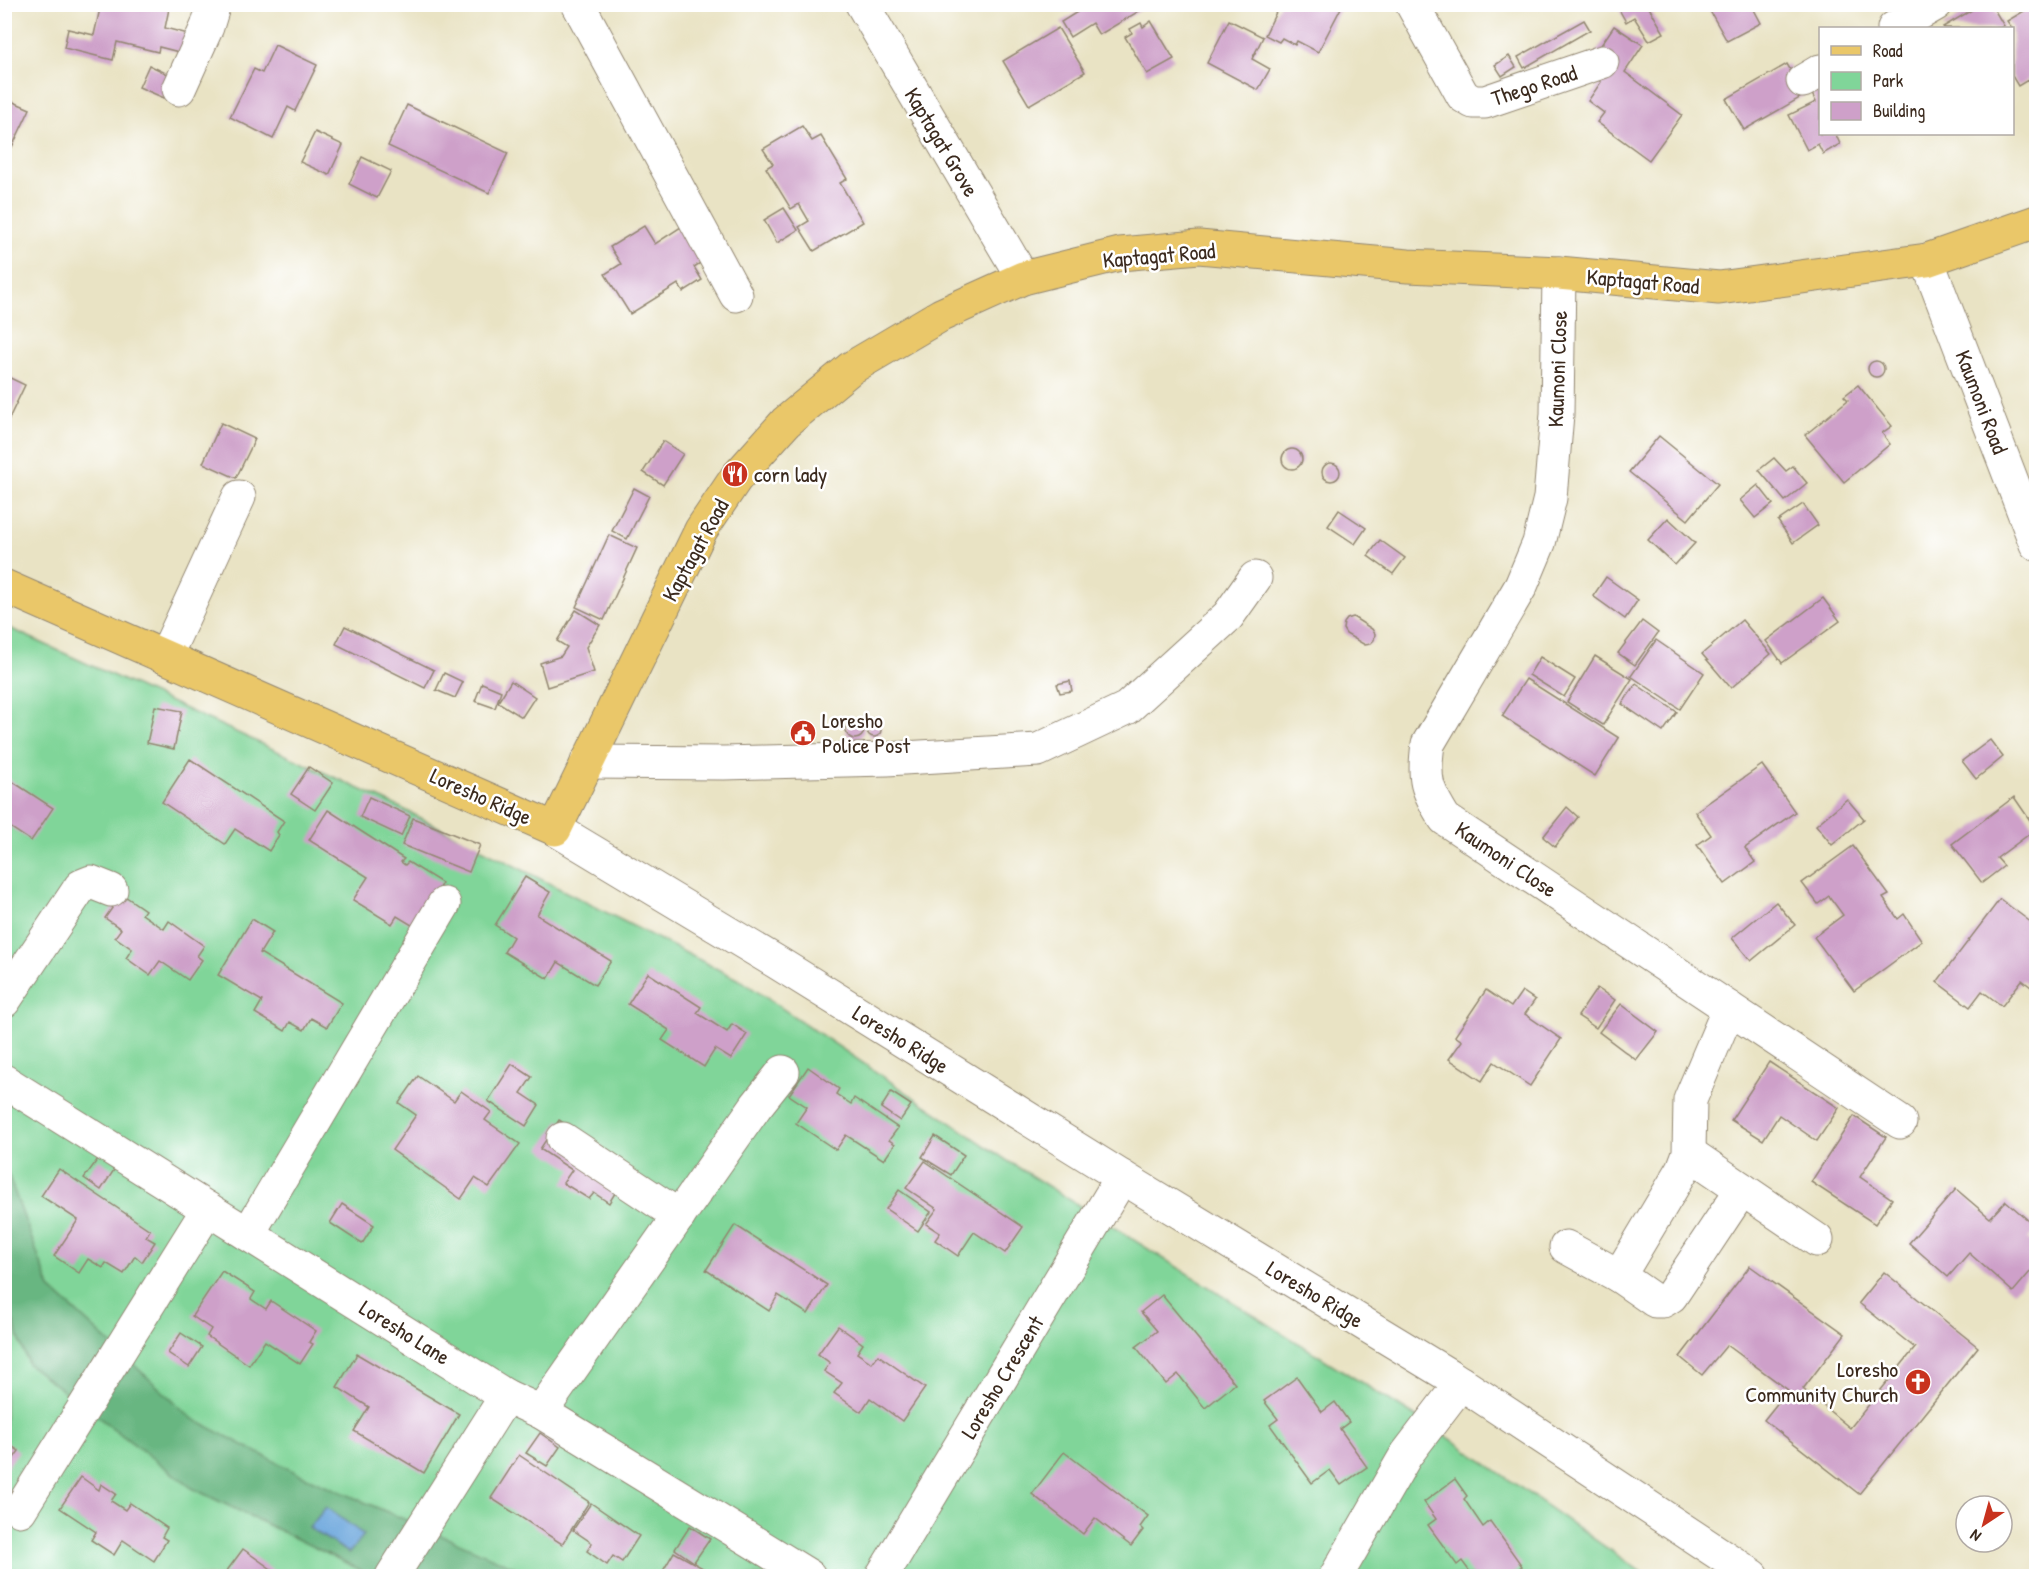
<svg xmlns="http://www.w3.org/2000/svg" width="2041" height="1581" font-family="'Patrick Hand',sans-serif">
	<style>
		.green { fill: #80d599; stroke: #5e805c; stroke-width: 1.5 }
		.forest { fill: #68b681; stroke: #527050; stroke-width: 1.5 }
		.water { fill: #6da7dd; stroke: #54687e; stroke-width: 1.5 }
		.building { fill: #cea0c9 }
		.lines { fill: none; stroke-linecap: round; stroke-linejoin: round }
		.minor-casing { stroke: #928671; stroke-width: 35 }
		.major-casing { stroke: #928671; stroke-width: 35 }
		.minor { stroke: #fff; stroke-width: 33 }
		.major { stroke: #eac769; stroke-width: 33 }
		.labels { text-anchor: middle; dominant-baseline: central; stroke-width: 5; stroke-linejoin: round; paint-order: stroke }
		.street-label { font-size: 22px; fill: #3b2a1e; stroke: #fff }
		.poi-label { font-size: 22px; fill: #3b2a1e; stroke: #fff; text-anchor: start }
	</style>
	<rect width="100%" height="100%" fill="#fff"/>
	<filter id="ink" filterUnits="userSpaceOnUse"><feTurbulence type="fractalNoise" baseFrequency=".0167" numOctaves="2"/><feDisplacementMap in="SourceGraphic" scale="12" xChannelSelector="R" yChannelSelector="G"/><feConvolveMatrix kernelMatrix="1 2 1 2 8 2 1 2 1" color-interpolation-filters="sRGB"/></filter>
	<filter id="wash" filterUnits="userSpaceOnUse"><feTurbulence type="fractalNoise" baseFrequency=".008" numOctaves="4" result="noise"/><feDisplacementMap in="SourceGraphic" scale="24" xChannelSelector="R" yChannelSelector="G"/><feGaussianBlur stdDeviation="1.35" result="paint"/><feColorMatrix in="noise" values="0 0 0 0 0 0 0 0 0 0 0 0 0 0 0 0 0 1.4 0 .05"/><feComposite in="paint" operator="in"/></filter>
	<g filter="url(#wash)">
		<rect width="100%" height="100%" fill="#e9e3c4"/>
		<polygon class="green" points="5,626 399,807 743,982 1011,1163 1442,1433 1647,1576 5,1576"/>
		<polygon class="forest" points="5,1166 50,1288 193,1419 295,1472 535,1576 373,1576 192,1488 28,1364 5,1298"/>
		<polygon class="water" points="326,1507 364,1535 349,1553 309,1528"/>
		<g id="blocks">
			<g class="building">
				<polygon points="101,4 170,4 165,28 192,35 187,54 159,47 158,52 117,42 113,60 64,48 68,29 94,35"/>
				<polygon points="1090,4 1145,4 1146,7 1099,35 1092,23 1070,37 1061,22"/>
				<polygon points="1280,4 1310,5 1343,4 1318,52 1297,41 1295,45 1282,38 1279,42 1265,35"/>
				<polygon points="1616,4 1647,4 1664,33 1649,41 1634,17 1626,22"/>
				<polygon points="1706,4 1751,4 1761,23 1727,41"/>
				<polygon points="1982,4 1991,4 2004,26 2000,28 1944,28 1943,27"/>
				<polygon points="2036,4 2036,75 2018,86 2012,76 2012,28 2007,21"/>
				<polygon points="1229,20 1263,37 1252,59 1270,69 1258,90 1207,63"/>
				<polygon points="1584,20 1590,30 1524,68 1518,57"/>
				<polygon points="1151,21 1174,59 1147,74 1125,37 1132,33 1130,29 1141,23 1143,27"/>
				<polygon points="1614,26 1643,45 1625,72 1682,115 1649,160 1597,122 1604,113 1588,101 1601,82 1584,70"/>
				<polygon points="1058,28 1085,72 1029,105 1003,61"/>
				<polygon points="275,45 317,65 295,111 288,107 273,139 230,117 254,69 262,73"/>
				<polygon points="1509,56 1516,67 1502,76 1495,65"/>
				<polygon points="1787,64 1805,95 1744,130 1726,99"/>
				<polygon points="149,65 174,77 164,98 139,87"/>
				<polygon points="1820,90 1820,134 1839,134 1836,135 1840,144 1823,154 1818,144 1807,150 1789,115 1816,102 1812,94"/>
				<polygon points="4,98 30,109 12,147 4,144"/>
				<polygon points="407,105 508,153 489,193 388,146"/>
				<polygon points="802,126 812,141 821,136 847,179 840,183 863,222 814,251 799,227 809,221 799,204 791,209 766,168 773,164 763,149"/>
				<polygon points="315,132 343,145 329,175 300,162"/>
				<polygon points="362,157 391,171 377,198 349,184"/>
				<polygon points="784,208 798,230 777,243 764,220"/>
				<polygon points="687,223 708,258 694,267 702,280 683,292 678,284 630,314 605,274 621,264 610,247 644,226 655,244"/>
				<circle cx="1876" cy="369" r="8"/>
				<polygon points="4,375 25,385 4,429"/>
				<polygon points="1858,385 1892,426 1882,433 1890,444 1844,482 1805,435 1848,400 1844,396"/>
				<polygon points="221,423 255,439 236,478 203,463"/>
				<polygon points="1659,436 1718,484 1688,520 1629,472"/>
				<polygon points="663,441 683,454 663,485 643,472"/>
				<circle cx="1292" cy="459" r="10"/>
				<polygon points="1774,458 1786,471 1793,466 1807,483 1785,501 1759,470"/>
				<circle cx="1331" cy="472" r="9"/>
				<polygon points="1758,485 1773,504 1755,518 1740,500"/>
				<polygon points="634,488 649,496 627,539 612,531"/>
				<polygon points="1803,504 1818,525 1793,543 1778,521"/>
				<polygon points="1339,510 1366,528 1355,544 1328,526"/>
				<polygon points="1668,518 1695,543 1675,565 1648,540"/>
				<polygon points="609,535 637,548 604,620 576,607"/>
				<polygon points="1380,540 1405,558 1393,574 1368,556"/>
				<polygon points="1606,577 1638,600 1625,619 1593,596"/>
				<polygon points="1823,598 1840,621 1782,663 1766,641"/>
				<polygon points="576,610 600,625 586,647 594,672 547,687 540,663 561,656 567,647 557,641"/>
				<polygon points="1353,617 1372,629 1375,634 1374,640 1370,644 1365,645 1346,634 1343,629 1344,623 1347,619"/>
				<polygon points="1742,620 1771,654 1731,688 1702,654"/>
				<polygon points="1642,621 1658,633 1635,665 1618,653"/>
				<polygon points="345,626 434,670 425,688 336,644"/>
				<polygon points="1656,640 1704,673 1680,709 1631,676"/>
				<polygon points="1595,656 1632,679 1603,725 1567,702"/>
				<polygon points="1540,657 1575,679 1564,697 1529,675"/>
				<polygon points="444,673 463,682 455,698 436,690"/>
				<polygon points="1526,679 1619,738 1595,776 1502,716"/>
				<polygon points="511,681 535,697 522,717 498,702"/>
				<polygon points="1070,681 1072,691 1060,693 1057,684"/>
				<polygon points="482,683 501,691 495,708 475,701"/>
				<polygon points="1636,684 1677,712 1663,732 1622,704"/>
				<polygon points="155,706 182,711 174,749 147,743"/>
				<circle cx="855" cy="730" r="9"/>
				<circle cx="874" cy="730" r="7"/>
				<polygon points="1990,740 2003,757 1976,779 1962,761"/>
				<polygon points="190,759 284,821 277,832 279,835 269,851 235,829 225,844 162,802"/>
				<polygon points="1762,765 1795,812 1745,848 1755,862 1725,884 1697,845 1711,835 1695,812"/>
				<polygon points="309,767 333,783 315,810 291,794"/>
				<polygon points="4,776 53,808 31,841 4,823"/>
				<polygon points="369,797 410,816 401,836 360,817"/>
				<polygon points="2014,797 2036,829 1997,858 2004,866 1982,883 1952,844"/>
				<polygon points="1847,799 1864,819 1832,845 1816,825"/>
				<polygon points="1567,807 1578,817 1555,847 1543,837"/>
				<polygon points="328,810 404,859 401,862 405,865 408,862 442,883 415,927 397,916 392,924 353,900 368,877 309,840"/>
				<polygon points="413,818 480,845 469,872 402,845"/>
				<polygon points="1853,846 1889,895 1883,898 1898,919 1904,914 1922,941 1854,991 1814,937 1843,915 1829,896 1818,904 1802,883"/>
				<polygon points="525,877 550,892 537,915 611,961 595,985 558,962 548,979 504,952 513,937 495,925"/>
				<polygon points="122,894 145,910 142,914 164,929 169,921 204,946 197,956 202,960 188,980 160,961 150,975 126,958 132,949 115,937 121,929 105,918"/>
				<polygon points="2000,899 2036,926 2036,991 2022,980 2002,1006 1982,991 1970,1007 1937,982"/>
				<polygon points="1776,902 1795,925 1751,961 1732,938"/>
				<polygon points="252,919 273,932 260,953 342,1003 327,1027 311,1018 304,1030 290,1022 285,1031 255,1013 262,1001 218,975"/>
				<polygon points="648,973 701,1007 697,1013 727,1032 732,1024 747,1034 731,1059 715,1049 704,1067 662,1040 669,1030 628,1004"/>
				<polygon points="1597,988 1615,1000 1596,1028 1578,1016"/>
				<polygon points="1486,990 1511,1007 1522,991 1535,1000 1525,1014 1561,1039 1530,1086 1494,1062 1482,1081 1449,1059 1462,1041 1455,1036"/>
				<polygon points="1621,1004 1658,1032 1636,1060 1599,1032"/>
				<polygon points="1769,1062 1839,1108 1817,1141 1779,1115 1763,1140 1731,1120"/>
				<polygon points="512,1064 532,1077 521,1093 539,1105 526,1126 488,1101"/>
				<polygon points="808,1067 839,1089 836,1094 851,1104 854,1098 898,1128 889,1140 895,1144 884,1160 846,1135 836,1150 796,1123 807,1107 789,1095"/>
				<polygon points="418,1076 454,1101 461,1091 491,1112 485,1120 520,1144 489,1187 475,1178 461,1199 392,1150 416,1115 399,1103"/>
				<polygon points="891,1092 911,1105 900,1121 881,1108"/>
				<polygon points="1854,1116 1886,1137 1860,1177 1892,1199 1875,1224 1811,1182"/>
				<polygon points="559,1120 602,1147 617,1190 609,1203 594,1193 589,1199 563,1183 572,1170 540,1149"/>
				<polygon points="935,1136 964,1155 951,1175 922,1157"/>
				<polygon points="98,1159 114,1170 101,1190 84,1178"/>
				<polygon points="925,1161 1023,1227 1005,1253 974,1232 958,1256 935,1240 940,1233 926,1224 937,1209 906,1188"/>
				<polygon points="59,1169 150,1230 146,1237 155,1242 142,1262 135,1256 124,1274 106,1263 103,1268 88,1259 79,1273 54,1256 78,1220 41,1196"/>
				<polygon points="1956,1189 1990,1218 2006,1201 2036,1227 2036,1230 2028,1239 2036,1246 2036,1265 2013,1292 1969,1253 1948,1277 1909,1243"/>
				<polygon points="899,1190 931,1212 918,1231 886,1209"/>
				<polygon points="342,1204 374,1225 362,1244 330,1223"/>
				<polygon points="735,1225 827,1285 808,1314 778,1295 769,1311 706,1270"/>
				<polygon points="1750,1266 1845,1334 1803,1389 1850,1428 1915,1348 1859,1303 1884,1272 1978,1347 1859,1494 1764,1420 1788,1390 1727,1345 1702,1375 1680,1357"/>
				<polygon points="222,1271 255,1292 251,1299 266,1309 271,1301 316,1331 309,1342 313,1344 300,1364 265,1341 249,1365 207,1336 211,1329 192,1316"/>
				<polygon points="1162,1295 1235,1384 1205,1408 1178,1374 1166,1384 1136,1347 1157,1331 1141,1312"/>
				<polygon points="838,1326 863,1344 857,1353 872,1363 878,1355 925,1388 902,1421 870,1398 861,1412 834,1393 842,1383 824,1371 830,1363 818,1354"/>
				<polygon points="181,1333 202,1347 189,1367 168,1353"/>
				<polygon points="357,1354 459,1414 424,1473 354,1431 369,1407 337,1387"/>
				<polygon points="1297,1377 1322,1412 1335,1402 1349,1422 1340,1429 1367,1467 1341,1485 1330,1470 1312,1483 1270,1425 1278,1419 1264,1401"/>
				<polygon points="540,1433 560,1447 547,1466 526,1453"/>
				<polygon points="4,1441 19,1451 4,1472"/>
				<polygon points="1064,1452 1148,1516 1140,1527 1143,1530 1131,1546 1095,1518 1083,1534 1032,1494"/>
				<polygon points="519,1455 589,1502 562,1544 491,1498"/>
				<polygon points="81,1477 99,1490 101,1484 116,1494 111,1501 125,1510 130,1503 167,1528 162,1537 167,1540 154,1561 123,1540 114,1555 91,1540 96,1532 60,1508"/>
				<polygon points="1455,1479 1467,1496 1464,1499 1483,1527 1490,1521 1522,1566 1511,1575 1512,1576 1473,1576 1462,1561 1457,1565 1428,1525 1436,1519 1424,1502"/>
				<polygon points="591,1503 639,1536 622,1562 613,1556 607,1565 587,1551 592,1543 573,1530"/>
				<polygon points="690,1526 710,1539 694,1562 675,1549"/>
				<polygon points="243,1549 281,1576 223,1576"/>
				<polygon points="674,1552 717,1576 660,1576"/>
			</g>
		</g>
	</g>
	<g filter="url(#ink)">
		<use href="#blocks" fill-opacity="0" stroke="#928671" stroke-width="1.5"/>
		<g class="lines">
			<defs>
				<g id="minor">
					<polyline points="578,4 736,295"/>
					<polyline points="862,4 1023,278"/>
					<polyline points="1412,4 1463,96 1473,102 1485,102 1602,62"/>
					<polyline points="1894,28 1936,4"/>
					<polyline points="1803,81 1820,71"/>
					<polyline points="179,89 207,27 214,4"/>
					<polyline points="1927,260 2036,544"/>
					<path d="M1559 273 1557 414 1550 498 1539 543 1521 586 1428 744C1423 780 1426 789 1445 819L1900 1122"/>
					<polyline points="165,657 239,497"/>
					<polyline points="587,762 724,763 887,759 1038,750 1127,708 1228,616 1255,578"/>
					<polyline points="555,829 778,963 1122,1177 1450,1376 1753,1576"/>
					<polyline points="4,1001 81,886 91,882 111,890"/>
					<polyline points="4,1081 506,1396 541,1412 809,1576"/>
					<polyline points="563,1139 679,1216"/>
					<polyline points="1689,1153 1817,1240"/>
					<polyline points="248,1234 444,904"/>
					<polyline points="1566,1247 1619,1276 1655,1301 1663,1301 1671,1296 1742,1189"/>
					<polyline points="1619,1276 1683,1169 1689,1153 1690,1100 1729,1008"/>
					<polyline points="541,1412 756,1106 783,1072"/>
					<polyline points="20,1510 208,1209"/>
					<polyline points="392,1576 506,1396"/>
					<polyline points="882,1576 1122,1177"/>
					<polyline points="1336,1576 1406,1455 1461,1383"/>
				</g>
				<polyline id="major" points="4,586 555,829 701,530 736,478 786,422 851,368 941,315 1023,278 1120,254 1199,247 1408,266 1559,273 1719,288 1927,260 2036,222"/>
			</defs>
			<use href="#minor" class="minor-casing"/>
			<use href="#major" class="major-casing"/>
			<use href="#minor" class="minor"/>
			<use href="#major" class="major"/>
		</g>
	</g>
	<defs>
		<symbol id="restaurant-disc" viewBox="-11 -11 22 22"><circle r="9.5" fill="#c8321e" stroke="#fff"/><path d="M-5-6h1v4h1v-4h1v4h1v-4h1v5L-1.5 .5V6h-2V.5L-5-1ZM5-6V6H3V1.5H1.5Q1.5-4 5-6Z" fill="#fff"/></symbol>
		<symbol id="civic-disc" viewBox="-11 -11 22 22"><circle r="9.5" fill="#c8321e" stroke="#fff"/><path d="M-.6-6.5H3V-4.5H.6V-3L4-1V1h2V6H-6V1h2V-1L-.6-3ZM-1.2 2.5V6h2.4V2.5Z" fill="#fff"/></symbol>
		<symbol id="church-disc" viewBox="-11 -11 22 22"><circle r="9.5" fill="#c8321e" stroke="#fff"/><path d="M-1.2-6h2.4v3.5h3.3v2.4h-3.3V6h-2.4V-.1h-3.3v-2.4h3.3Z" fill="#fff"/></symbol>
	</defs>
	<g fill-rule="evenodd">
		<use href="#restaurant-disc" x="720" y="459" width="30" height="30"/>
		<use href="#civic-disc" x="788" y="718" width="30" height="30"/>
		<use href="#church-disc" x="1903" y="1367" width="30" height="30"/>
	</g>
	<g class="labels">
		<g class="street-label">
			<text transform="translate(1534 85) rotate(-18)">Thego Road</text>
			<text transform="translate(942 142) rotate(59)">Kaptagat Grove</text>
			<text transform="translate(1159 255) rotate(-5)">Kaptagat Road</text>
			<text transform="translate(1643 281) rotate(5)">Kaptagat Road</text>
			<text transform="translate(1557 369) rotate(-88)">Kaumoni Close</text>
			<text transform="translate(1982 402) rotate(69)">Kaumoni Road</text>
			<text transform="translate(695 550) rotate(-61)">Kaptagat Road</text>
			<text transform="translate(481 796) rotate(24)">Loresho Ridge</text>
			<text transform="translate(1506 859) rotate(34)">Kaumoni Close</text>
			<text transform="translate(901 1039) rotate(32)">Loresho Ridge</text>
			<text transform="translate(1315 1294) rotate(31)">Loresho Ridge</text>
			<text transform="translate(405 1332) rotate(32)">Loresho Lane</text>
			<text transform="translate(1002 1377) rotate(-59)">Loresho Crescent</text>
		</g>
		<g class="poi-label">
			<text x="754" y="474">corn lady</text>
			<text x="822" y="720">Loresho<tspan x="822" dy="25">Police Post</tspan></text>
			<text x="1898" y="1369" text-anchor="end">Loresho<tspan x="1898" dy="25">Community Church</tspan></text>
		</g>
	</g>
	<rect width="2041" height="1581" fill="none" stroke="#fff" stroke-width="24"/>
	<rect x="1819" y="27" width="195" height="108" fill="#ffffff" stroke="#b1aaa5" stroke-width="1.5"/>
	<rect x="1831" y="46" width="30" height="9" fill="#eac769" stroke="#b1aaa5" stroke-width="1.5"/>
	<text x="1873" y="57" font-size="18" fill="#3b2a1e">Road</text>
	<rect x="1831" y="72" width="30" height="18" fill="#80d599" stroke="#b1aaa5" stroke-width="1.5"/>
	<text x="1873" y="87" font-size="18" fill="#3b2a1e">Park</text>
	<rect x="1831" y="102" width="30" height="18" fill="#cea0c9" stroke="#b1aaa5" stroke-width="1.5"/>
	<text x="1873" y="117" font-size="18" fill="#3b2a1e">Building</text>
	<g transform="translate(1984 1524) rotate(216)"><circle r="28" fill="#ffffff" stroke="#b1aaa5" stroke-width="1.5"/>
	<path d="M0-4.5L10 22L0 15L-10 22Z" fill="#c8321e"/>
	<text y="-9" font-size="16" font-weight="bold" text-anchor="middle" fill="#3b2a1e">N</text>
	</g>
</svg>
